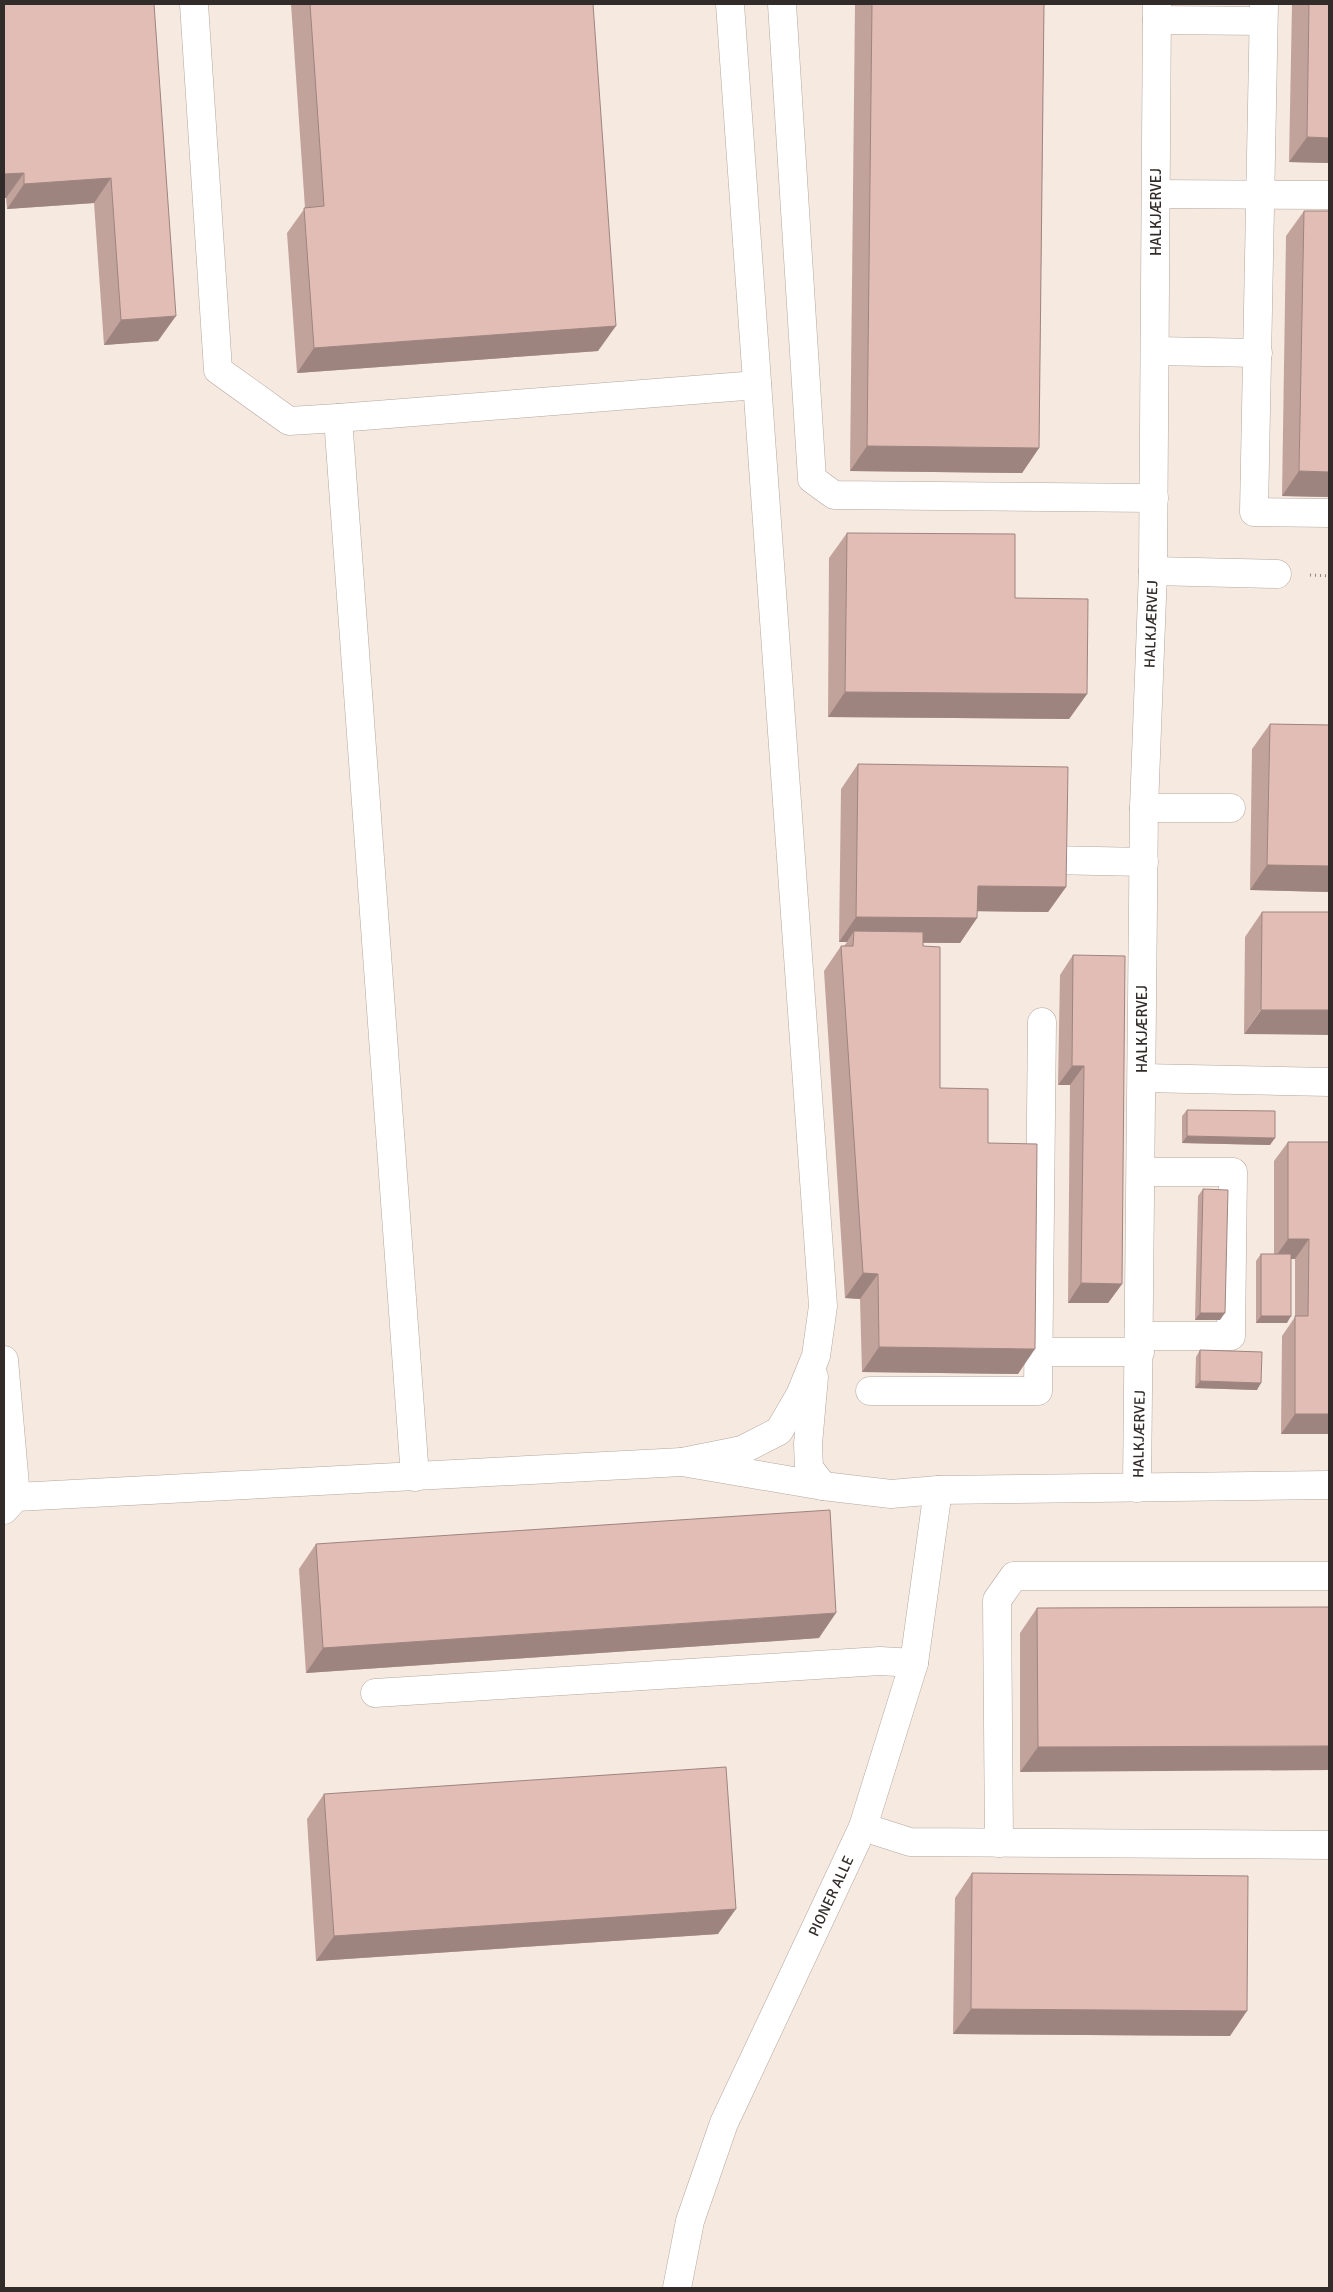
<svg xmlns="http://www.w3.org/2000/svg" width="1333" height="2292" font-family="Signika,sans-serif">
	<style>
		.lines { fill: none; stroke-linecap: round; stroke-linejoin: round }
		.minor-casing { stroke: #b4a79f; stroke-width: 29 }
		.path { stroke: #8c847e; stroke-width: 3; stroke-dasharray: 1 4; stroke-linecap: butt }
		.minor { stroke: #fff; stroke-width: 28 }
		.wall { fill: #c2a39c }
		.shaded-wall { fill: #9e847f }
		.building { fill: #e1bdb5; stroke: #9e847f }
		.labels { text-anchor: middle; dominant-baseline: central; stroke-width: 5; stroke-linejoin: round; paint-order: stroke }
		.street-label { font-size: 15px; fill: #312c29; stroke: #fff }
	</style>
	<rect width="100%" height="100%" fill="#f6e9e0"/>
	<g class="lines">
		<defs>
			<g id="minor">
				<polyline points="194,4 218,370 289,421 338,418"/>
				<polyline points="782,4 812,479 834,495 1154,498"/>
				<polyline points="1264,4 1254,512 1329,513"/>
				<polyline points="1157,20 1263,21"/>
				<polyline points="1156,194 1329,195"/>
				<polyline points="1155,351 1258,353"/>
				<polyline points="1153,571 1277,574"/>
				<polyline points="1144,808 1231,808"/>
				<polyline points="1049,860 1144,862"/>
				<polyline points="1142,1078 1329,1082"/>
				<polyline points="1140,1336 1231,1336 1233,1172 1141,1172"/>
				<polyline points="1039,1352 1140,1352"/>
				<polyline points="4,1360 16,1497"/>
				<polyline points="814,1377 808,1444 809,1468 823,1486"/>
				<polyline points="870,1391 1038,1391 1042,1022"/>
				<polyline points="682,1462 742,1450 779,1431 800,1395 816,1356 823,1306 730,4"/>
				<polyline points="415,1477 338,418 757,385"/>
				<polyline points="1137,1488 1144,808 1153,571 1157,4"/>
				<polyline points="4,1510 16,1497 682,1462 823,1486 891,1494 938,1490 1329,1485"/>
				<polyline points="375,1693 880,1661 914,1663"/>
				<polyline points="863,1827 910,1842 1329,1845"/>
				<polyline points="999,1843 997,1600 1014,1576 1329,1576"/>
				<polyline points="677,2288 690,2221 724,2123 863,1827 914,1663 938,1490"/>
			</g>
		</defs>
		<use href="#minor" class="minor-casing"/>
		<polyline class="path" points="1310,575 1329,576"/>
		<use href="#minor" class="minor"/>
	</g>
	<g class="wall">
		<polygon points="4,4 154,4 158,341 104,345 94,203 7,209 6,198 4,198"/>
		<polygon points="291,4 593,4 598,351 297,373 287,233 305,208"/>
		<polygon points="855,4 1044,4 1039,448 1022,473 850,471"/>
		<polygon points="1292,4 1329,4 1329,163 1289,162"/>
		<polygon points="1304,211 1329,211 1329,497 1282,496 1286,236"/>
		<polygon points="847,533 1015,598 1087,694 1069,719 828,717 829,558"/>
		<polygon points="1270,724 1329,725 1329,892 1250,890 1252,749"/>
		<polygon points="858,764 1066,887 1048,912 977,911 977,918 960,943 923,943 940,1088 988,1143 1018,1374 862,1372 860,1299 845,1298 824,971 841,946 844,946 847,942 839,942 841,789"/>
		<polygon points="1262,912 1329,912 1244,1034 1245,937"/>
		<polygon points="1073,955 1122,1284 1108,1303 1068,1303 1070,1085 1058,1085 1060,975"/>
		<polygon points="1187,1110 1270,1145 1182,1143 1182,1116"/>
		<polygon points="1288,1142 1329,1142 1329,1434 1281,1434 1282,1336 1295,1317 1295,1259 1291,1259 1287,1323 1256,1323 1256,1261 1261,1254 1274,1254 1274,1161"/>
		<polygon points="1203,1189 1220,1320 1195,1320 1198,1196"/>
		<polygon points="1200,1350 1257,1390 1195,1388 1196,1357"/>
		<polygon points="316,1544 819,1638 306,1673 299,1569"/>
		<polygon points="1329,1607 1020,1772 1020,1633 1037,1608"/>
		<polygon points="324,1794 718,1934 316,1961 307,1819"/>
		<polygon points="972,1873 1230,2036 953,2034 955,1898"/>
	</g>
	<g class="shaded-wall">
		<polygon points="1307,137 1329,138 1329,163 1289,162"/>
		<polygon points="24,173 6,198 4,198 4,174"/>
		<polygon points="111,178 94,203 7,209 24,184"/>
		<polygon points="176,316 158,341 104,345 121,320"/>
		<polygon points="616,326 598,351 297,373 314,348"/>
		<polygon points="867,446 1039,448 1022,473 850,471"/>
		<polygon points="1299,471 1329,472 1329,497 1282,496"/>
		<polygon points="845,692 1087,694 1069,719 828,717"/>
		<polygon points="1267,865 1329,866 1329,892 1250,890"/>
		<polygon points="978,886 1066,887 1048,912 960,911"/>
		<polygon points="856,917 977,918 960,943 854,942 854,931 847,942 839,942"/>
		<polygon points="1261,1010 1329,1010 1329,1035 1244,1034"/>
		<polygon points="1072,1066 1084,1066 1070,1085 1058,1085"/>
		<polygon points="1187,1136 1275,1138 1270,1145 1182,1143"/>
		<polygon points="1288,1239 1309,1239 1295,1259 1274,1259"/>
		<polygon points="863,1273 878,1274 860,1299 845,1298"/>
		<polygon points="1081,1283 1122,1284 1108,1303 1068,1303"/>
		<polygon points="1200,1313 1225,1313 1220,1320 1195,1320"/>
		<polygon points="1261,1316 1291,1316 1287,1323 1256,1323"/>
		<polygon points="879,1347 1035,1349 1018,1374 862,1372"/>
		<polygon points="1200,1381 1261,1383 1257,1390 1195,1388"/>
		<polygon points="1295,1414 1329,1414 1329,1434 1281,1434"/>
		<polygon points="836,1613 819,1638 306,1673 323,1648"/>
		<polygon points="1329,1746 1329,1770 1020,1772 1038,1747"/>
		<polygon points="736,1909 718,1934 316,1961 334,1936"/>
		<polygon points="971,2009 1247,2011 1230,2036 953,2034"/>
	</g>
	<g class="building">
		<polygon points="4,4 154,4 176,316 121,320 111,178 24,184 24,173 4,174"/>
		<polygon points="310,4 593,4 616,326 314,348 304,208 324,206"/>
		<polygon points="872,4 1044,4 1039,448 867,446"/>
		<polygon points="1309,4 1329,4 1329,138 1307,137"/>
		<polygon points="1304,211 1329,211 1329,472 1299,471"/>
		<polygon points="847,533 1015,534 1015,598 1088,599 1087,694 845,692"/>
		<polygon points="1270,724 1329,725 1329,866 1267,865"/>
		<polygon points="858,764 1068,767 1066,887 978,886 977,918 856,917"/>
		<polygon points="1262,912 1329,912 1329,1010 1261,1010"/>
		<polygon points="854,931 923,932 923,946 940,947 940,1088 988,1089 988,1143 1037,1144 1035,1349 879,1347 878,1274 863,1273 841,946 853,946"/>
		<polygon points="1073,955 1125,956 1122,1284 1081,1283 1084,1066 1072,1066"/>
		<polygon points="1187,1110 1275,1111 1275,1138 1187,1136"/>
		<polygon points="1288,1142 1329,1142 1329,1414 1295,1414 1295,1316 1308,1316 1309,1239 1288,1239"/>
		<polygon points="1203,1189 1228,1190 1225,1313 1200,1313"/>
		<rect x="1261" y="1254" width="30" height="62"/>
		<polygon points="1200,1350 1262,1352 1261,1383 1200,1381"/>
		<polygon points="830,1510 836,1613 323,1648 316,1544"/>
		<polygon points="1329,1607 1329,1746 1038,1747 1037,1608"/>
		<polygon points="726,1767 736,1909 334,1936 324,1794"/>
		<polygon points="972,1873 1248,1876 1247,2011 971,2009"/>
	</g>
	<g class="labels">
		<g class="street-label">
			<text transform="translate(1156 212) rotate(-90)">HALKJÆRVEJ</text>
			<text transform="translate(1151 624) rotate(-88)">HALKJÆRVEJ</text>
			<text transform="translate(1142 1029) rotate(-90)">HALKJÆRVEJ</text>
			<text transform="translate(1139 1434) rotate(-89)">HALKJÆRVEJ</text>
			<text transform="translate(831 1896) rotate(-65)">PIONER ALLE</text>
		</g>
	</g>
	<rect width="1333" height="2292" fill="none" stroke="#312c29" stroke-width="10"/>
</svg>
